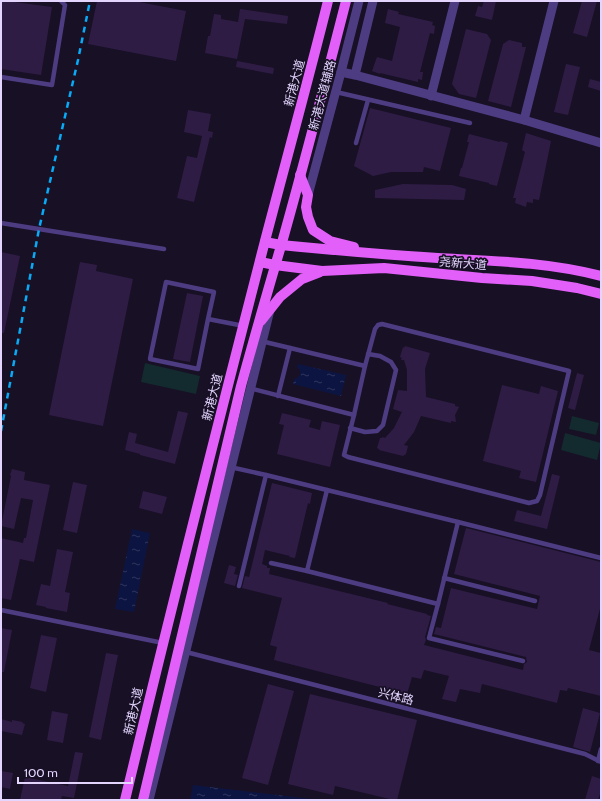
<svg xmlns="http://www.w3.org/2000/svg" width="602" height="801" font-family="Cabin,'Noto Sans SC',sans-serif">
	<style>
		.grass { fill: #132a2f }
		.water { fill: url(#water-ripples) }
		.building { fill: #2e1c45 }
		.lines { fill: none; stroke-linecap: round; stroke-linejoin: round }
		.lane { stroke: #4e3c82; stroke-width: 4.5 }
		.street { stroke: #4e3c82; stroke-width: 9 }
		.primary { stroke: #e260f9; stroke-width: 10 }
		.rail { stroke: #09aaf6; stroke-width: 2.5; stroke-dasharray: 6 5; stroke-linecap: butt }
		.labels { text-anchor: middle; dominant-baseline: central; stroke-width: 3.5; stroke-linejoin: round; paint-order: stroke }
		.street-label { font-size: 12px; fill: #e3d5fe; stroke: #181025 }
	</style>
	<defs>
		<pattern id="water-ripples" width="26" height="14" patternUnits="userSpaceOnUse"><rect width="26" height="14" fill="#0c1442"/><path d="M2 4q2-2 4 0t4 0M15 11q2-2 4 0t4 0" fill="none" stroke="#2f355e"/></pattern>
	</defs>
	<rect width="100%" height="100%" fill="#181025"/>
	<g class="grass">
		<polygon points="145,363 200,376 196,394 141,382"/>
		<polygon points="572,416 599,423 596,435 569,429"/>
		<polygon points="565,433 601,443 597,460 561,450"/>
	</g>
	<g class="water">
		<polygon points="298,364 346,375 341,396 293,384 294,379 297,378 300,375 300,370 297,367"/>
		<polygon points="132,529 150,533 134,612 115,609"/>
		<polygon points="193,785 320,800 190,800"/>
	</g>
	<g class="building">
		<polygon points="1,1 7,1 52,7 41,75 1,69"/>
		<polygon points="97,1 134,1 186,11 176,61 88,44"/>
		<polygon points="484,1 496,1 492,20 475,16 478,6 482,7"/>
		<polygon points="582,1 597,1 587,37 573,33"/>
		<polygon points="240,9 288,16 287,24 245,19 237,59 205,53 208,36 210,36 214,14 221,15 221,19 238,22"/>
		<polygon points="388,9 399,12 398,14 433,22 432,25 435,26 434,34 430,33 420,72 423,72 422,80 418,79 418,82 380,73 380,74 372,71 377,57 392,61 400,27 385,23"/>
		<polygon points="466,29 487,34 491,40 476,98 459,94 452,84"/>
		<polygon points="509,40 522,43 522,47 526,47 511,107 488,101 503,44"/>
		<polygon points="237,61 274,68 273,74 236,67"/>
		<polygon points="566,64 580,67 568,115 554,112"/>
		<polygon points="590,79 601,82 601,91 588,87"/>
		<polygon points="370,108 451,128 440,171 424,167 423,172 391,172 373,176 354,166"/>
		<polygon points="188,110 211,114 208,131 213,132 212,138 210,137 194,202 177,198 187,156 197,158 202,136 184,132"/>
		<polygon points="526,133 551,141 548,156 539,200 533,199 533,203 527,202 526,207 515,203 516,198 513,198 525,152 522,150"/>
		<polygon points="469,134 500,142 500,141 508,143 497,186 489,184 489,183 459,176 461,168 462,168 469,142 467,142"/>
		<polygon points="403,184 452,185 466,189 464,200 375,198 375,190"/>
		<polygon points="1,252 20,256 4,333 1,333"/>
		<polygon points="80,262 97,265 96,271 133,279 103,426 49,415"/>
		<polygon points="187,293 203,296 190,362 173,359"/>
		<polygon points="405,346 430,353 425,369 426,397 455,404 455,406 459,407 455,415 456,422 451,421 451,423 421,416 414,432 404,445 408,446 406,454 403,456 379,450 379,449 377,448 380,438 382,438 382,437 385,438 394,428 402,412 393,409 398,390 407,391 407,370 404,360 401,360 402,358 400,357 403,347 404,348"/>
		<polygon points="577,373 584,375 575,410 568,408"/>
		<polygon points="502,385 539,394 541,386 558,391 536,482 519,478 521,471 483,461"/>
		<polygon points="178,411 188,413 175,464 140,455 140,454 125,450 129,432 137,434 135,443 168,452"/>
		<polygon points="282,413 311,420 309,427 320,430 322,421 340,425 330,467 277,454 284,425 279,424"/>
		<polygon points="12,469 25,472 24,480 50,485 34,562 20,559 11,600 1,598 1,538 23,543 24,538 26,538 33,500 21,498 14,529 1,526 11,476 10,475"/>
		<polygon points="552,474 560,476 547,529 514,521 517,510 541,516"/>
		<polygon points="73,482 87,485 77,533 63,530"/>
		<polygon points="272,483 312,493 310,504 308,503 295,558 289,557 290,556 265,550 262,564 267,566 267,568 270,568 269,574 388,603 387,604 427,614 427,615 431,616 425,637 426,640 424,645 523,670 524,664 527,662 526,657 434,634 436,627 441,628 451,588 537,609 540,596 454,574 466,528 601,562 601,605 589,650 601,653 601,696 568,688 567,691 560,690 557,703 482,684 480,693 460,689 456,702 442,699 449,676 424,670 421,679 412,677 407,694 274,660 277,647 270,645 282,598 242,588 245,576 249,577"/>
		<polygon points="143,491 167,497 162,514 139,508"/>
		<polygon points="57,549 73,552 65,592 70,593 67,612 46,608 46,607 36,605 41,584 50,586"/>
		<polygon points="229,565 236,567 234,574 238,575 235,586 224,583"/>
		<polygon points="1,628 12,630 4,672 1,672"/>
		<polygon points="41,635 57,638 46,692 30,688"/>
		<polygon points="106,653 118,655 101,740 89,737"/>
		<polygon points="268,684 294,691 268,785 242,778"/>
		<polygon points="310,694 417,720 397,800 394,800 335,786 333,795 288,784"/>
		<polygon points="583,708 600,713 590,752 573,747"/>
		<polygon points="52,711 68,714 63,743 47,740"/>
		<polygon points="1,719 12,722 12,720 23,722 22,723 25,724 22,735 1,731"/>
		<polygon points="75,752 83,753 74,798 62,796 61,800 20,800 25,777 68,786"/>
		<polygon points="1,771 13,773 10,789 1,787"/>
		<polygon points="592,776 601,779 601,791 598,800 585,800"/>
	</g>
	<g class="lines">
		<g class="lane">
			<polyline points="1,77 52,85 65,5 61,1"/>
			<polyline points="336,92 470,123"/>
			<polyline points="356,143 368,100"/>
			<polyline points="1,223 164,249"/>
			<polyline points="208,319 198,369 150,359 166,282 214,292 208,319 244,326"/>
			<polyline points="249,388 354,415 344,455 348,457 529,503 537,501 540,495 569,371 382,324 378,325 375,329 365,366 261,341"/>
			<polyline points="278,396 290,348"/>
			<polyline points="354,415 365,366"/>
			<polyline points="350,428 365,432 377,431 383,425 396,370 391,362 380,356 368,354"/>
			<polyline points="230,467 266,475 239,586"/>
			<polyline points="266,475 327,490 307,571 271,563"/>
			<polyline points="458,522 601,558"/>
			<polyline points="307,571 438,604 458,522 327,490"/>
			<polyline points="444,578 535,601"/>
			<polyline points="438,604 429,638 523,661"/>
			<polyline points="1,610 163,643"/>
			<polyline points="186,652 585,754 601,762"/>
			<polyline points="598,761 601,749"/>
		</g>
		<g class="street">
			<polyline points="341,72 355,75 524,120 601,143"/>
			<polyline points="355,75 373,1"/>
			<polyline points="431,96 455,1"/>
			<polyline points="524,120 554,1"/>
			<polyline points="308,195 341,72 359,1"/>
			<polyline points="149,800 270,310"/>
		</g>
		<g class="primary">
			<polyline points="300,175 308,195 306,207 308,217 313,230 330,241 354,247"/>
			<path d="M265 242 281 245C333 250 386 255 438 258 493 261 548 262 601 276"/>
			<polyline points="260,262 275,265 322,271 384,268 482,278 532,281 577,288 601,294"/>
			<polyline points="261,321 280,297 302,279 320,272"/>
			<path d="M125 800C170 613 217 427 265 241 286 161 308 81 328 1"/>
			<path d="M143 800 241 386C254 339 267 293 281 246 304 165 325 83 346 1"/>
		</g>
		<polyline class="rail" points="1,431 39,229 78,60 90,1"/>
	</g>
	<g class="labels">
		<g class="street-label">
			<text transform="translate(294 83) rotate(-75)">新港大道</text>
			<text transform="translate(322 95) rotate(-75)">新港大道辅路</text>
			<text transform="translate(463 263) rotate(5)">尧新大道</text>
			<text transform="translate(212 397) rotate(-76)">新港大道</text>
			<text transform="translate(396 696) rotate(14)">兴体路</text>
			<text transform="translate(133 711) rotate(-77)">新港大道</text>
		</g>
	</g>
	<rect width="602" height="801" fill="none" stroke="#e3d5fe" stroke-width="4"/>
	<path d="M18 777v6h114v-6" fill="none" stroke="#e3d5fe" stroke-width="2"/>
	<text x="24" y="777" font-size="12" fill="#e3d5fe" stroke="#181025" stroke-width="3" paint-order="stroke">100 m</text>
</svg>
